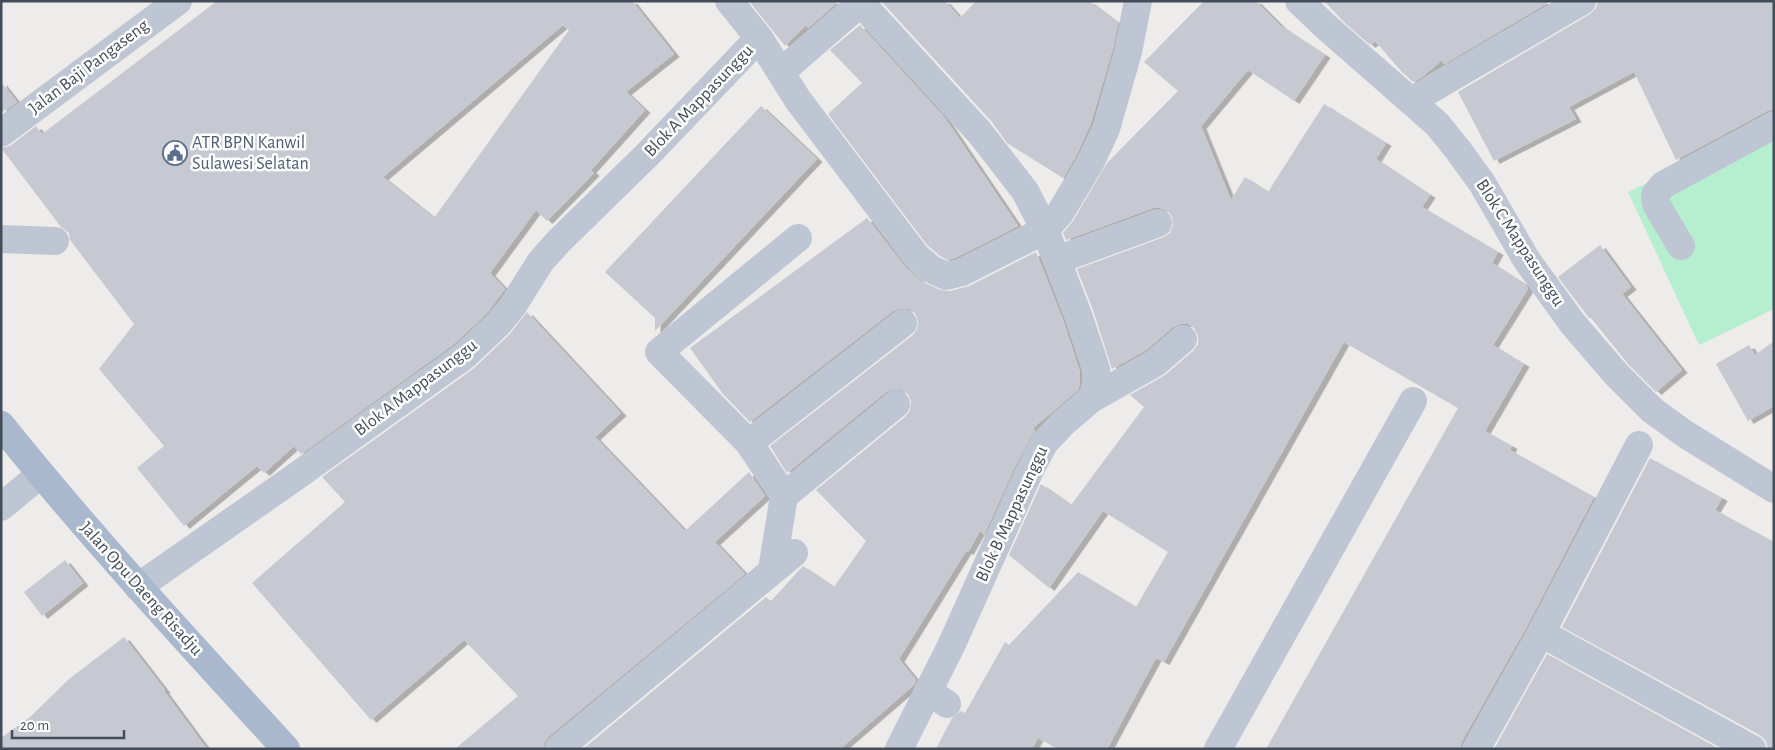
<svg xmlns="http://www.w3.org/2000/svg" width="1775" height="750" font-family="'Alegreya Sans',sans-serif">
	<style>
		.green { fill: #b6efd0 }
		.building { fill: #c7c9d2; fill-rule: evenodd; filter: url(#shadow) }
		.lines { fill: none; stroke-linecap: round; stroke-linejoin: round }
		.minor { stroke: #bdc6d2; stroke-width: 28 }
		.major { stroke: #a9b8cc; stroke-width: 28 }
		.labels { text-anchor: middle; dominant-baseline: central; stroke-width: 5; stroke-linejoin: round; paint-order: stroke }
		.street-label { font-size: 18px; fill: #434d59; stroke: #fff }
		.service-label { font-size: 18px; fill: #4e5e75; stroke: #fff; text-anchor: start }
	</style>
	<defs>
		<filter id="shadow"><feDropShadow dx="5.5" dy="3" stdDeviation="0" flood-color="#0004"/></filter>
	</defs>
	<rect width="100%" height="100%" fill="#eeebeb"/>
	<polygon class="green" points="1774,123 1774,309 1699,345 1628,192"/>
	<g class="building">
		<path d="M217 1H632L674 54 626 92 645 110 591 170 594 173 547 221 536 210 490 273 505 289 487 313 454 344 301 454 294 446 264 473 257 466 184 526 137 468 164 446 99 369 134 324 70 240 69 233 61 227 1 148 10 146 36 126 42 134ZM563 25 569 30 434 218 383 177Z"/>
		<polygon points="749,1 839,1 808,28 806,25 785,46"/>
		<polygon points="881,1 945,1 960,18 976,1 1089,1 1118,23 1113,48 1091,123 1076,156 1063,178 1007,143 992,122"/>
		<polygon points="1204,1 1256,1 1281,26 1325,55 1294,101 1248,70 1201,126 1231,200 1245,177 1268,192 1324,104 1386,143 1376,159 1430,195 1422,207 1498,252 1492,263 1525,284 1528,289 1493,345 1524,364 1485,431 1512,446 1510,450 1594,497 1527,626 1462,741 1460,749 1266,749 1458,408 1344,342 1164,662 1156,658 1107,749 1058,749 1038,738 1032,749 936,749 952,718 961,711 965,713 1005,642 1009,645 1078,572 1136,607 1168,552 1103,511 1049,588 1009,555 1041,484 1071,505 1144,407 1130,395 1165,375 1193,351 1198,344 1198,336 1194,328 1188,324 1180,324 1173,327 1146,350 1112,369 1093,310 1077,269 1164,237 1170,233 1173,225 1172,217 1168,211 1160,208 1153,208 1066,240 1063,233 1073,221 1107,163 1178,91 1144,62"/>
		<polygon points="1324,1 1551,1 1444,64 1442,60 1422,77 1413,82 1401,71 1375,41 1370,45 1346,24"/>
		<polygon points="1598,1 1774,1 1774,109 1767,111 1676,160 1634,72 1569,107 1576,119 1494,161 1458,92 1590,14 1596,8"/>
		<polygon points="860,25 945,118 1018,226 957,257 948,260 940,256 927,245 828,114 862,83 830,50"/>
		<polygon points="1,82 17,102 1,113"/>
		<polygon points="761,106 817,159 655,331 655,318 605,272"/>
		<polygon points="867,218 906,268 921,281 940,290 950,291 969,286 1036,252 1063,320 1080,372 1080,383 1078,390 1033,428 1035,430 1016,464 984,535 980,531 968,552 966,551 899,659 916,680 914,685 840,749 583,749 766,597 771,601 803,566 834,587 866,541 816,490 906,416 910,410 911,402 908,394 902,390 894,389 886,392 787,473 770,446 913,335 917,329 918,321 915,313 909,309 901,308 893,311 750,422 723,394 690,348"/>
		<polygon points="1600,245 1631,287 1622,294 1682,370 1656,392 1628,364 1591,318 1589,318 1558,277"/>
		<polygon points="527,312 621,413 595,437 685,531 749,472 765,496 715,542 745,574 548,737 544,743 543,749 455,749 518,696 464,640 371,720 252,583 345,502 322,477 473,369 509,335"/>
		<polygon points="1774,341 1774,406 1748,421 1716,364 1749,345 1755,355"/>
		<polygon points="1650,458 1722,498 1715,510 1774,542 1774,749 1768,749 1766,741 1760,735 1562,627"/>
		<polygon points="65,560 83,583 42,616 24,592"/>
		<polygon points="124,637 165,690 164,691 207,749 1,749 1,738 30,717 69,679"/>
		<polygon points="1547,654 1719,749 1494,749"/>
	</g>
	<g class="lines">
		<g class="minor">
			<polyline points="729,1 759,38 798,100 916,256 931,269 946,276 962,272 1045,230 1060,213 1090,163 1106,129 1128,52 1138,1"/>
			<polyline points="1299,1 1324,25 1437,124 1458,150 1482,183 1526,259 1573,324 1616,374 1652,410 1685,434 1774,489"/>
			<polyline points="861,3 980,133 1025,191 1045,230 1078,315 1096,369 1096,386 1091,399 1063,423 1045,442 1030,470 951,646 899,749"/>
			<polyline points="781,72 863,1"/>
			<polyline points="1411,101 1582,1"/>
			<polyline points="1,133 178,1"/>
			<polyline points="798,238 659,352 749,443 903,323"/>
			<polyline points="1,239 55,241"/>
			<polyline points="1681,246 1656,204 1655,195 1663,185 1774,125"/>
			<polyline points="1057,260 1158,223"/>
			<polyline points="1091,399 1155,363 1183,339"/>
			<polyline points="749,443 784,496 896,404"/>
			<polyline points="1,507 41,474"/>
			<polyline points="772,570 784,496"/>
			<polyline points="138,587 291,480 464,356 498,324 512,307 541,261 558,242 647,155 759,38"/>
			<polyline points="1541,633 1752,749"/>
			<polyline points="928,691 947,704"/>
			<polyline points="558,749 794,553"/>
			<polyline points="1218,749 1413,401"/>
			<polyline points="1476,749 1541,633 1639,445"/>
		</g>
		<path class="major" d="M1 425C91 537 189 643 286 749"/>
	</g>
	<defs>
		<symbol id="civic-ring" viewBox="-11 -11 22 22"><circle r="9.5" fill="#fff" stroke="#5c6f8a" stroke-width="1.5"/><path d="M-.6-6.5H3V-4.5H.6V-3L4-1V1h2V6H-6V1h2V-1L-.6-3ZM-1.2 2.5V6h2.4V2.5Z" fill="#5c6f8a"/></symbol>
	</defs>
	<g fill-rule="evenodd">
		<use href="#civic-ring" x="161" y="139" width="28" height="28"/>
	</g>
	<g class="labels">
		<g class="street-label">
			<text transform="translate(89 67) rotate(-37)">Jalan Baji Pangaseng</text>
			<text transform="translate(699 101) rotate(-46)">Blok A Mappasunggu</text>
			<text transform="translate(1520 243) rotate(57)">Blok C Mappasunggu</text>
			<text transform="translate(416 388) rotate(-37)">Blok A Mappasunggu</text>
			<text transform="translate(1012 514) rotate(-65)">Blok B Mappasunggu</text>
			<text transform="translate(141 589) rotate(48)">Jalan Opu Daeng Risadju</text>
		</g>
		<g class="service-label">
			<text x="192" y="143">ATR BPN Kanwil<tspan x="192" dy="21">Sulawesi Selatan</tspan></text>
		</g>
	</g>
	<rect width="1775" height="750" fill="none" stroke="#434d59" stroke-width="5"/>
	<path d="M12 730v8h112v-8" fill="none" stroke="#434d59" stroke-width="2.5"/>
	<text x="20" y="730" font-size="15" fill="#434d59" stroke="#ffffff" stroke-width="4" paint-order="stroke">20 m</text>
</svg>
